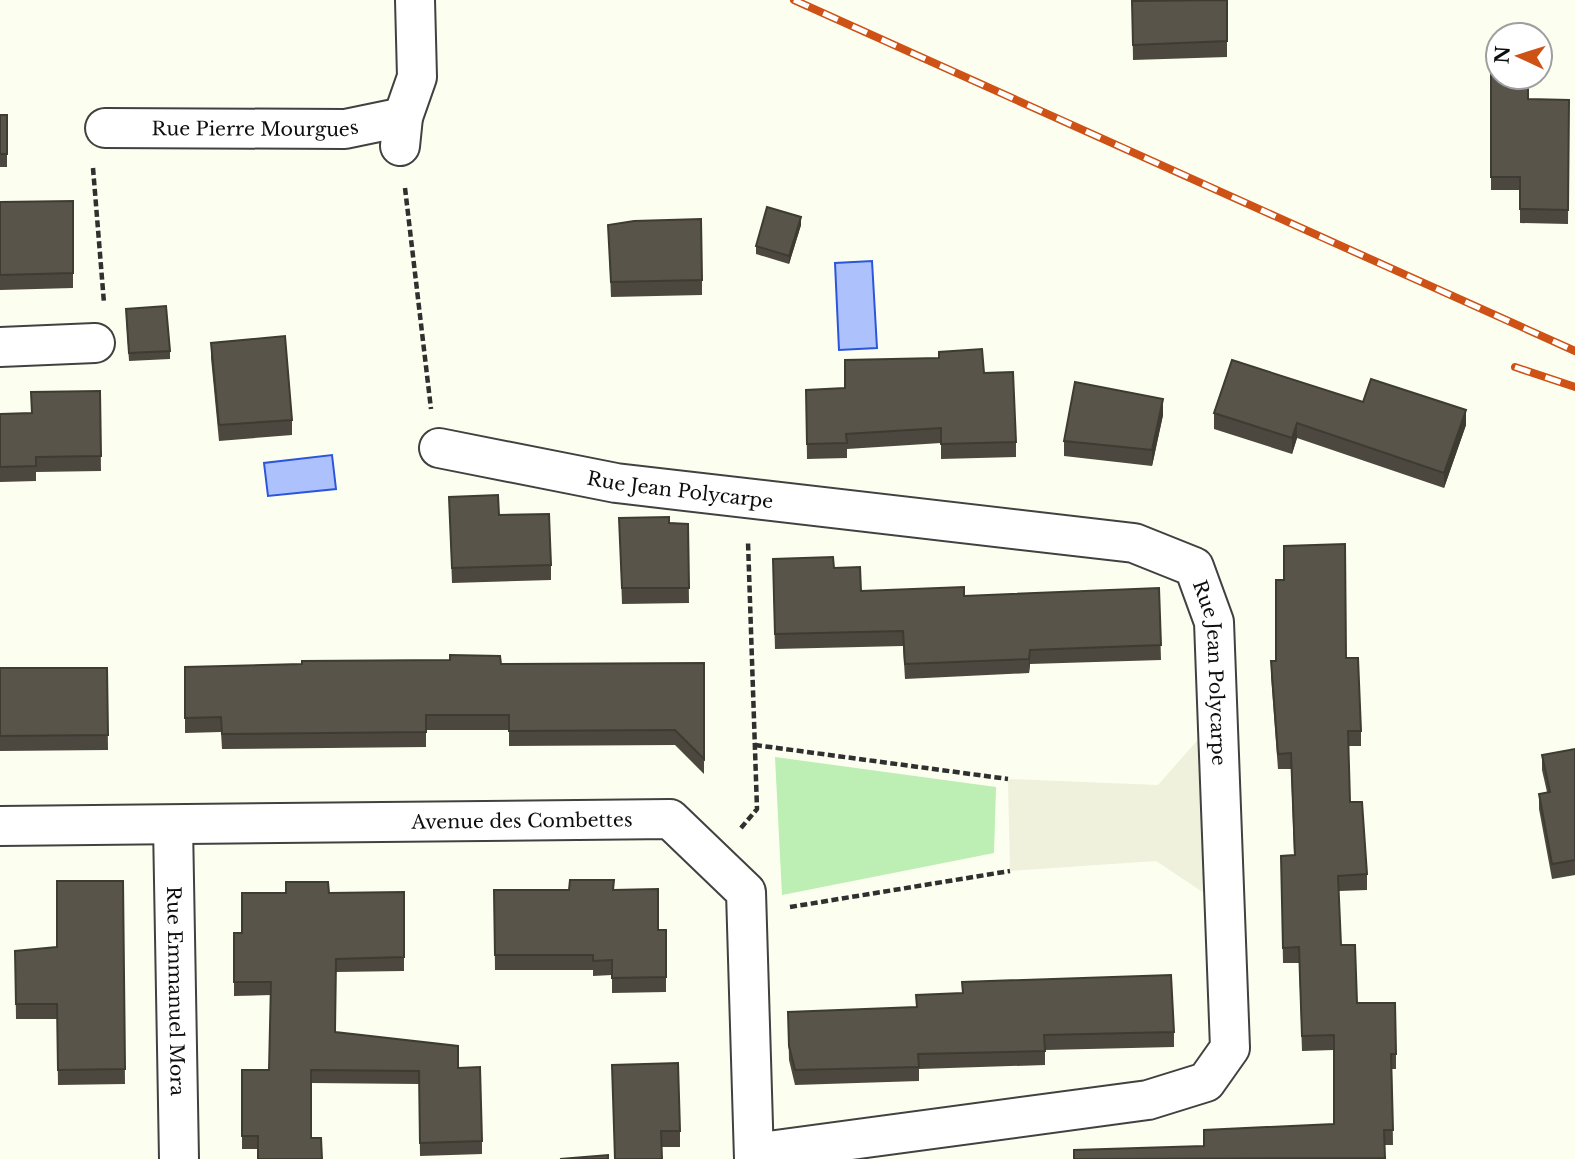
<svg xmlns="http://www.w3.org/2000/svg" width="1575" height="1159" font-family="'Libre Baskerville',serif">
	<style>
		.green { fill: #bdeeb4 }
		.plaza { fill: #eff1dd }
		.water { fill: #adc2fd; stroke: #2c55dc; stroke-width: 2 }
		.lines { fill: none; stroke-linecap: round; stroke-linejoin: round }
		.street-casing { stroke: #414141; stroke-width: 42 }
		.path { stroke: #303030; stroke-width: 4.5; stroke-dasharray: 7 3.5; stroke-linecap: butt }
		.street { stroke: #fff; stroke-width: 38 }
		.rail-casing { stroke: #ce5116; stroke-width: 8 }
		.rail { stroke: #fff; stroke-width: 5; stroke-dasharray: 16; stroke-linecap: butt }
		.wall { fill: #4c483f }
		.shaded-wall { fill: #3e3b33 }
		.building { fill: #585449; stroke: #3e3b33; stroke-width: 2 }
		.labels { text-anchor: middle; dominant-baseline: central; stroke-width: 7; stroke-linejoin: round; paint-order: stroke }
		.street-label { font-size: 19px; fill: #0e0e0e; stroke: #fff }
	</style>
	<rect width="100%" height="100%" fill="#fcffef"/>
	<polygon class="green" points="775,757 996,787 994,853 782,895"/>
	<polygon class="plaza" points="1202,735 1207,895 1156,861 1010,871 1008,779 1158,785"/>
	<g class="water">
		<polygon points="872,261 877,348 839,350 835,263"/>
		<polygon points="332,455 336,489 268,496 264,463"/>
	</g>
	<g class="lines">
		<defs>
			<g id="street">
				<path id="s1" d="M105 128 345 129 403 117"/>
				<polyline points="400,146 403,117 417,77 415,0"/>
				<polyline points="0,347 95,343"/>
				<path id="s2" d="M439 448 616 483 1134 543 1194 567 1214 622 1230 1048 1206 1082 1148 1100 754 1153"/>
				<path id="s3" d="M173 825 179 1159"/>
				<path id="s4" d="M0 826 670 819 746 892 754 1159"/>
			</g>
		</defs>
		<use href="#street" class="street-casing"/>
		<g class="path">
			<polyline points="93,168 104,303"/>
			<polyline points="405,188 431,409"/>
			<polyline points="755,745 1008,779"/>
			<polyline points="741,828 757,809 748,542"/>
			<polyline points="790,907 1010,871"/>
		</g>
		<use href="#street" class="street"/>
		<defs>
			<g id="rail">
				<polyline points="794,0 1575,351"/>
				<polyline points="1515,367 1575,387"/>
			</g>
		</defs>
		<use href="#rail" class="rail-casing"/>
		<use href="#rail" class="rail"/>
	</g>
	<g class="wall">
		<polygon points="1227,0 1227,57 1133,60 1132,1"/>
		<polygon points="1491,42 1528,99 1569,100 1568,224 1520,223 1520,190 1491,190"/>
		<rect x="0" y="115" width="7" height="52"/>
		<polygon points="73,201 73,288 0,290 0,202"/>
		<polygon points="608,225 702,280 702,295 611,297"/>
		<polygon points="801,225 789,264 756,254 756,246"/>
		<polygon points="126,317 170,351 170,359 129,361"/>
		<polygon points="211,343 292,420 292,435 219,441 211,358"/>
		<polygon points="984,373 1016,442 1016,457 941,459 941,443 847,449 847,458 807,459 806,390 845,389"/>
		<polygon points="100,391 101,471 36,472 36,481 0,482 0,414 32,413"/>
		<polygon points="1363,402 1466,425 1444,488 1297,438 1292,454 1214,429 1214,413"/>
		<polygon points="1163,415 1152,466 1064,456 1064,441"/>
		<polygon points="449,497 499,515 551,565 551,580 452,583"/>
		<polygon points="619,518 688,524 689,603 622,604"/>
		<polygon points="834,568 861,591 964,596 1159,588 1161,660 1030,664 1029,673 905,679 903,646 775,649 773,574"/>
		<polygon points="1346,658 1361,731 1361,746 1348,746 1350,802 1367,874 1367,890 1339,891 1341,945 1357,1003 1396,1054 1396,1069 1392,1069 1393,1145 1385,1145 1385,1159 1074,1159 1204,1146 1334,1124 1334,1050 1302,1051 1299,963 1283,963 1281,856 1294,855 1291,769 1278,769 1271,676 1271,661"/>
		<polygon points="704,663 704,774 675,745 509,746 509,730 426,730 426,747 222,749 221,732 185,733 185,667"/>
		<polygon points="0,668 107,668 108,750 0,751"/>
		<polygon points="1575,749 1575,875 1552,879 1539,809 1539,794 1547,792 1542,770 1542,755"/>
		<polygon points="123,881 125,1084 58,1085 57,1019 16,1019 15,951 57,947"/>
		<polygon points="494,890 614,890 658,930 666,930 666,992 612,993 612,975 593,976 593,970 495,970"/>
		<polygon points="404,892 404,971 336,972 335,1032 458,1068 482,1141 482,1154 420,1156 419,1084 311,1083 258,1149 242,1149 242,1070 269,1070 271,995 234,996 234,933 242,933 329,893"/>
		<polygon points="916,995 1174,1032 1174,1047 1045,1050 1045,1065 919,1069 919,1081 795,1085 789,1060 788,1012 916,1007"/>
		<polygon points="612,1080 680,1131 680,1147 661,1147"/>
	</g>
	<g class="shaded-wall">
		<polygon points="801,217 801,225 789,264 789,256"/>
		<polygon points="1163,399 1163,415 1152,466 1152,450"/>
		<polygon points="1466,410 1466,425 1444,488 1444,473"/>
		<polygon points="1297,423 1297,438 1292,454 1292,438"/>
		<polygon points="1030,650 1030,664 1029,673 1029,659"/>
	</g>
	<g class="building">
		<polygon points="1227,0 1227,41 1133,45 1132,1"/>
		<polygon points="1491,42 1498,42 1498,77 1528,77 1528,99 1569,100 1568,210 1520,209 1520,177 1491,177"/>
		<rect x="0" y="115" width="7" height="39"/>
		<polygon points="73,201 73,273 0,275 0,202"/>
		<polygon points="767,207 801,217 789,256 756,246"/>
		<polygon points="701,219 702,280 611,282 608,225 634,221"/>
		<polygon points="166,306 170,351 129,353 126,309"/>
		<polygon points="285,336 292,420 219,425 211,343"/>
		<polygon points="982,349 984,373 1013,372 1016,442 941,444 941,428 846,434 847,443 807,444 806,390 845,388 845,360 939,358 939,352"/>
		<polygon points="1232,360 1363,402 1371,379 1466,410 1444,473 1297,423 1292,438 1214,413"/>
		<polygon points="1075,382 1163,399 1152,450 1064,441"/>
		<polygon points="100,391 101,456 36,457 36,466 0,467 0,414 32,413 31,392"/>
		<polygon points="498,495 499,515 549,514 551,565 452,568 449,497"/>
		<polygon points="669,517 669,523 688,524 689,588 622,588 619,518"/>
		<polygon points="1345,544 1346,658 1358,658 1361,731 1348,731 1350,802 1362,802 1367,874 1338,876 1341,945 1355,945 1357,1003 1395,1003 1396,1054 1391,1054 1393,1130 1384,1130 1385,1158 1074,1159 1074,1150 1204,1146 1204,1130 1334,1124 1334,1035 1302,1036 1299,947 1283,948 1281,856 1295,855 1291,753 1278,754 1271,661 1276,661 1276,580 1284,580 1284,546"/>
		<polygon points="833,557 834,568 860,567 861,591 964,587 964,596 1159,588 1161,645 1030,650 1029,659 905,664 903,631 775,634 773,559"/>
		<polygon points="450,655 500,656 501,664 704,663 704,759 675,730 509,731 509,715 426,715 426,732 222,734 221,717 185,718 185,667 302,664 302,661 450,660"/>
		<polygon points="0,668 107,668 108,735 0,736"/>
		<polygon points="1575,749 1575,860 1552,864 1539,794 1550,792 1542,755"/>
		<polygon points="570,880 614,880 613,890 658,889 658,930 666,930 666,977 612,978 612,960 593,961 593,955 495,955 494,890 569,890"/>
		<polygon points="57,881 123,881 125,1069 58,1070 57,1004 16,1004 15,951 57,947"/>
		<polygon points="286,882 328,882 329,893 404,892 404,957 336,959 335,1032 458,1046 458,1068 480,1067 482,1141 420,1143 419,1071 311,1070 311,1138 321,1138 322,1159 258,1159 258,1136 242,1136 242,1070 269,1070 271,982 234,982 234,933 242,933 242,893 286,893"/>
		<polygon points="1171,975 1174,1032 1044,1035 1045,1051 918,1054 919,1067 795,1070 789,1046 788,1012 917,1007 916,995 963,993 962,982"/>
		<polygon points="678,1063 680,1131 661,1131 662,1159 615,1159 612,1065"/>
		<polygon points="608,1155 608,1159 560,1159"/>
	</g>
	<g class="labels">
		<g class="street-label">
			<text stroke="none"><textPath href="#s1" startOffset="150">Rue Pierre Mourgues</textPath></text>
			<text stroke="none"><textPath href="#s2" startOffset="245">Rue Jean Polycarpe</textPath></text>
			<text stroke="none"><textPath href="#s2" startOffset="875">Rue Jean Polycarpe</textPath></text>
			<text stroke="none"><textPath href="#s4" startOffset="522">Avenue des Combettes</textPath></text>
			<text stroke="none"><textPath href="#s3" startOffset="166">Rue Emmanuel Mora</textPath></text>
		</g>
	</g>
	<g transform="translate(1519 56) rotate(274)"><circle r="33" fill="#ffffff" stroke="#9f9f9f" stroke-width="2"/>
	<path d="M0-5L12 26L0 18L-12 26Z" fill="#ce5116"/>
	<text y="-10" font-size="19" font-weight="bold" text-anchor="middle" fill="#0e0e0e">N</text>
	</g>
</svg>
